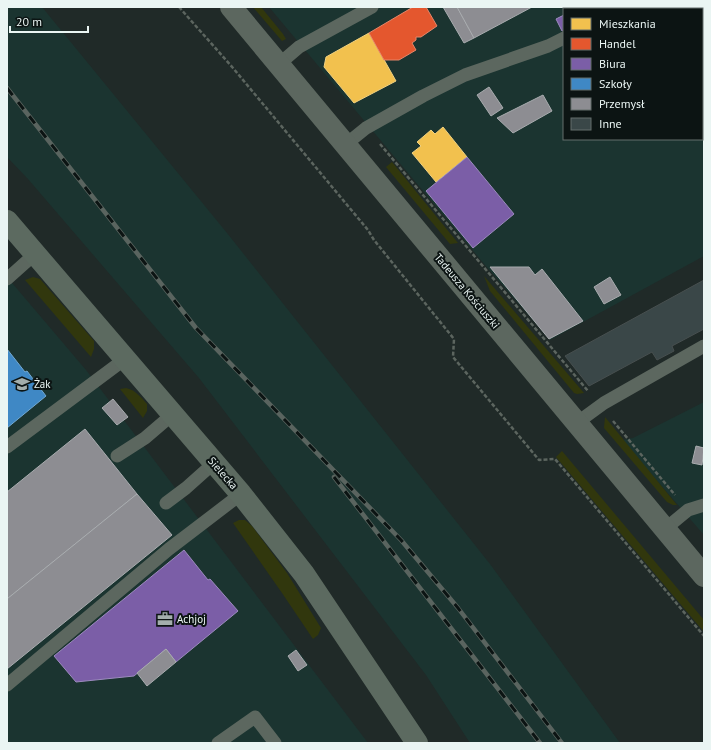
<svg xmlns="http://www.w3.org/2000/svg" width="711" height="750" font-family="'PT Sans',sans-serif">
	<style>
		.built { fill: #1b3430; fill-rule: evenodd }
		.green { fill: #31370d }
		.homes { fill: #f2c14e; stroke: #f0d180 }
		.shops { fill: #e4572e; stroke: #e68669 }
		.offices { fill: #7b5ea7; stroke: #9c8bbe }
		.schools { fill: #3f88c5; stroke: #72a9d3 }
		.industry { fill: #8d8d92; stroke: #a9acaf }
		.building { fill: #3a4748; stroke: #474f4f }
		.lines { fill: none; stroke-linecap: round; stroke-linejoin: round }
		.path { stroke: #5c655f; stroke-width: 2.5; stroke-dasharray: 4 2; stroke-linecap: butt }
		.lane { stroke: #5c675f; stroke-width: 13 }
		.street { stroke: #5c675f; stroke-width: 22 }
		.secondary { stroke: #5c6a60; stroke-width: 22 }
		.rail-casing { stroke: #5a645f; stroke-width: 4.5 }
		.rail { stroke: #0c1413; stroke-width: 3; stroke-dasharray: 9; stroke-linecap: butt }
		.labels { text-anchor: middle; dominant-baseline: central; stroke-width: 4; stroke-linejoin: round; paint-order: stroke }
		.street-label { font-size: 11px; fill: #eaf5f3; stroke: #0c1413 }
		.poi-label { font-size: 11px; fill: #eaf5f3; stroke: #0c1413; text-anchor: start }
	</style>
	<rect width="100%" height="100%" fill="#202a28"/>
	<g class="built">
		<polygon points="7,7 42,7 227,233 490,564 620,743 470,743 426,675 199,378 28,179 7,157"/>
		<path d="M269 7H704V256L550 340 485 265ZM564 9H702V139H564Z"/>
		<polygon points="7,277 86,370 368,743 7,743"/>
		<polygon points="704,402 704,535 622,440 633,438"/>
	</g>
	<g class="green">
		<polygon points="253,7 261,7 283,34 286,39 282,41"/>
		<polygon points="392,162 458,243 450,244 386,167"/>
		<polygon points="484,276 584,393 577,394 574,393 490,291"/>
		<polygon points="33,277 40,279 94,341 94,349 91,357 25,280"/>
		<path d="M126 388C135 390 141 397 147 404V411L143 418 120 389Z"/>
		<polygon points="605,417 677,505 673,505 667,502 604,428"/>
		<polygon points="562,451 704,620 704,632 556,457"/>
		<polygon points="239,520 245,520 252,526 287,573 321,628 318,635 313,639 282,593 233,523"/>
	</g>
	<g class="homes">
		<polygon points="369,33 396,81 354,103 324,67 326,57"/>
		<polygon points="443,127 467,157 436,182 412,153 421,146 417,142 431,130 435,134"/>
	</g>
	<polygon class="shops" points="413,7 426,7 437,26 421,37 416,37 416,40 412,43 416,50 399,60 384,60 369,33"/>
	<g class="offices">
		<polygon points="564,15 564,30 562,31 556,19"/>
		<polygon points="467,157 514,214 473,248 426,191"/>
		<polygon points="184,550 208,580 210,579 238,611 176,662 166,649 134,676 76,682 54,656"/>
	</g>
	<polygon class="schools" points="7,349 25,372 27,371 46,396 7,428"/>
	<g class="industry">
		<polygon points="443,7 457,7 474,38 464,43"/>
		<polygon points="457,7 532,7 474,38"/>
		<polygon points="489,87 503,108 491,116 477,95"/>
		<polygon points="543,95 552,111 513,133 497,118"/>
		<polygon points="490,267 529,267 535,275 542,269 583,321 549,339"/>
		<polygon points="610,277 621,295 604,304 594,287"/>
		<polygon points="113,399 128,417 117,425 102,408"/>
		<polygon points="85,429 137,494 7,599 7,492"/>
		<polygon points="696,446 704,448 702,465 692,463"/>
		<polygon points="137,494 172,535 7,669 7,599"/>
		<polygon points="166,649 176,662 147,686 137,673"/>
		<polygon points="296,650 307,665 298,671 288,656"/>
	</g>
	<polygon class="building" points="704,280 704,329 672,346 674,351 657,360 652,352 589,386 565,356"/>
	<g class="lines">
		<g class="path">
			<polyline points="179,7 233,68 368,230 374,240 454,339 453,357 539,460 555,459 704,636"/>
			<polyline points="380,144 588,391"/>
			<polyline points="613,421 675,495"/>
		</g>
		<g class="lane">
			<polyline points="614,9 617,7"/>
			<polyline points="278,65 299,47 372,7"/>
			<polyline points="345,145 366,128 423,96 465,75 548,46 564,38"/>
			<polyline points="7,279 35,254"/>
			<polyline points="578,422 604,403 704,346"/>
			<polyline points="7,447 125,359"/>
			<polyline points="117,456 145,438 173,414"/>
			<polyline points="166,503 186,488 214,463"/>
			<polyline points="665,529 688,510 704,505"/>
			<polyline points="7,685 169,549 241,494"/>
			<polyline points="218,743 255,717 275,743"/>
		</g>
		<polyline class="street" points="231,7 704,576"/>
		<polyline class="secondary" points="7,221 241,494 304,574 417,743"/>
		<defs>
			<g id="rail">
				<polyline points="7,88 196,328 401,540 458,608 562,743"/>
				<polyline points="334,477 540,743"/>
			</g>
		</defs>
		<use href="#rail" class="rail-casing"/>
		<use href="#rail" class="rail"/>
	</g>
	<defs>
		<symbol id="university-bare" viewBox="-9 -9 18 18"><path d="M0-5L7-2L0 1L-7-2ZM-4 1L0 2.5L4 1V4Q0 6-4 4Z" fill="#a3aeac" stroke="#0c1413" stroke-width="2.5" paint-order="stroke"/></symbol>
		<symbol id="office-bare" viewBox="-9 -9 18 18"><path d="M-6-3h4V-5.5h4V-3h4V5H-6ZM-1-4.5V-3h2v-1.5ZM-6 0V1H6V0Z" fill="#a3aeac" stroke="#0c1413" stroke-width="2.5" paint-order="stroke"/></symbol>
	</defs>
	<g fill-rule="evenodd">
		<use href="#university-bare" x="11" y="373" width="22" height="22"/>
		<use href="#office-bare" x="154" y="608" width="22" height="22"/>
	</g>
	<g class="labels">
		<g class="street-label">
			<text transform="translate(467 291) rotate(50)">Tadeusza Kościuszki</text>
			<text transform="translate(223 473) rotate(49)">Sielecka</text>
		</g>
		<g class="poi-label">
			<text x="34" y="384">Żak</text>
			<text x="177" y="619">Achjoj</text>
		</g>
	</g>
	<rect width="711" height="750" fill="none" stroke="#eaf5f3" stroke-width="16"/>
	<rect x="563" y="8" width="140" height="132" fill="#0c1413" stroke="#656e6d"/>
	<rect x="571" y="18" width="20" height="12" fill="#f2c14e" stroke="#656e6d"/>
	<text x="599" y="28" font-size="12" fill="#eaf5f3">Mieszkania</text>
	<rect x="571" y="38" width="20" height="12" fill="#e4572e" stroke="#656e6d"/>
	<text x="599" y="48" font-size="12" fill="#eaf5f3">Handel</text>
	<rect x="571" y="58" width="20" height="12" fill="#7b5ea7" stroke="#656e6d"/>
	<text x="599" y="68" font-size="12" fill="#eaf5f3">Biura</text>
	<rect x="571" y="78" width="20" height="12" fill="#3f88c5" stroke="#656e6d"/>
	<text x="599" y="88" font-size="12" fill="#eaf5f3">Szkoły</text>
	<rect x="571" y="98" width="20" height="12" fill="#8d8d92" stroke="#656e6d"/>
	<text x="599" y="108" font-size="12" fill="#eaf5f3">Przemysł</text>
	<rect x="571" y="118" width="20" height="12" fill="#3a4748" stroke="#656e6d"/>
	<text x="599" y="128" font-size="12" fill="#eaf5f3">Inne</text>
	<path d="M10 26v6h78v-6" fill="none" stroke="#eaf5f3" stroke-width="2"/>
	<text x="16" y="26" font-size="12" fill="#eaf5f3" stroke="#0c1413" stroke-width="3" paint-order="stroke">20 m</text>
</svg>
